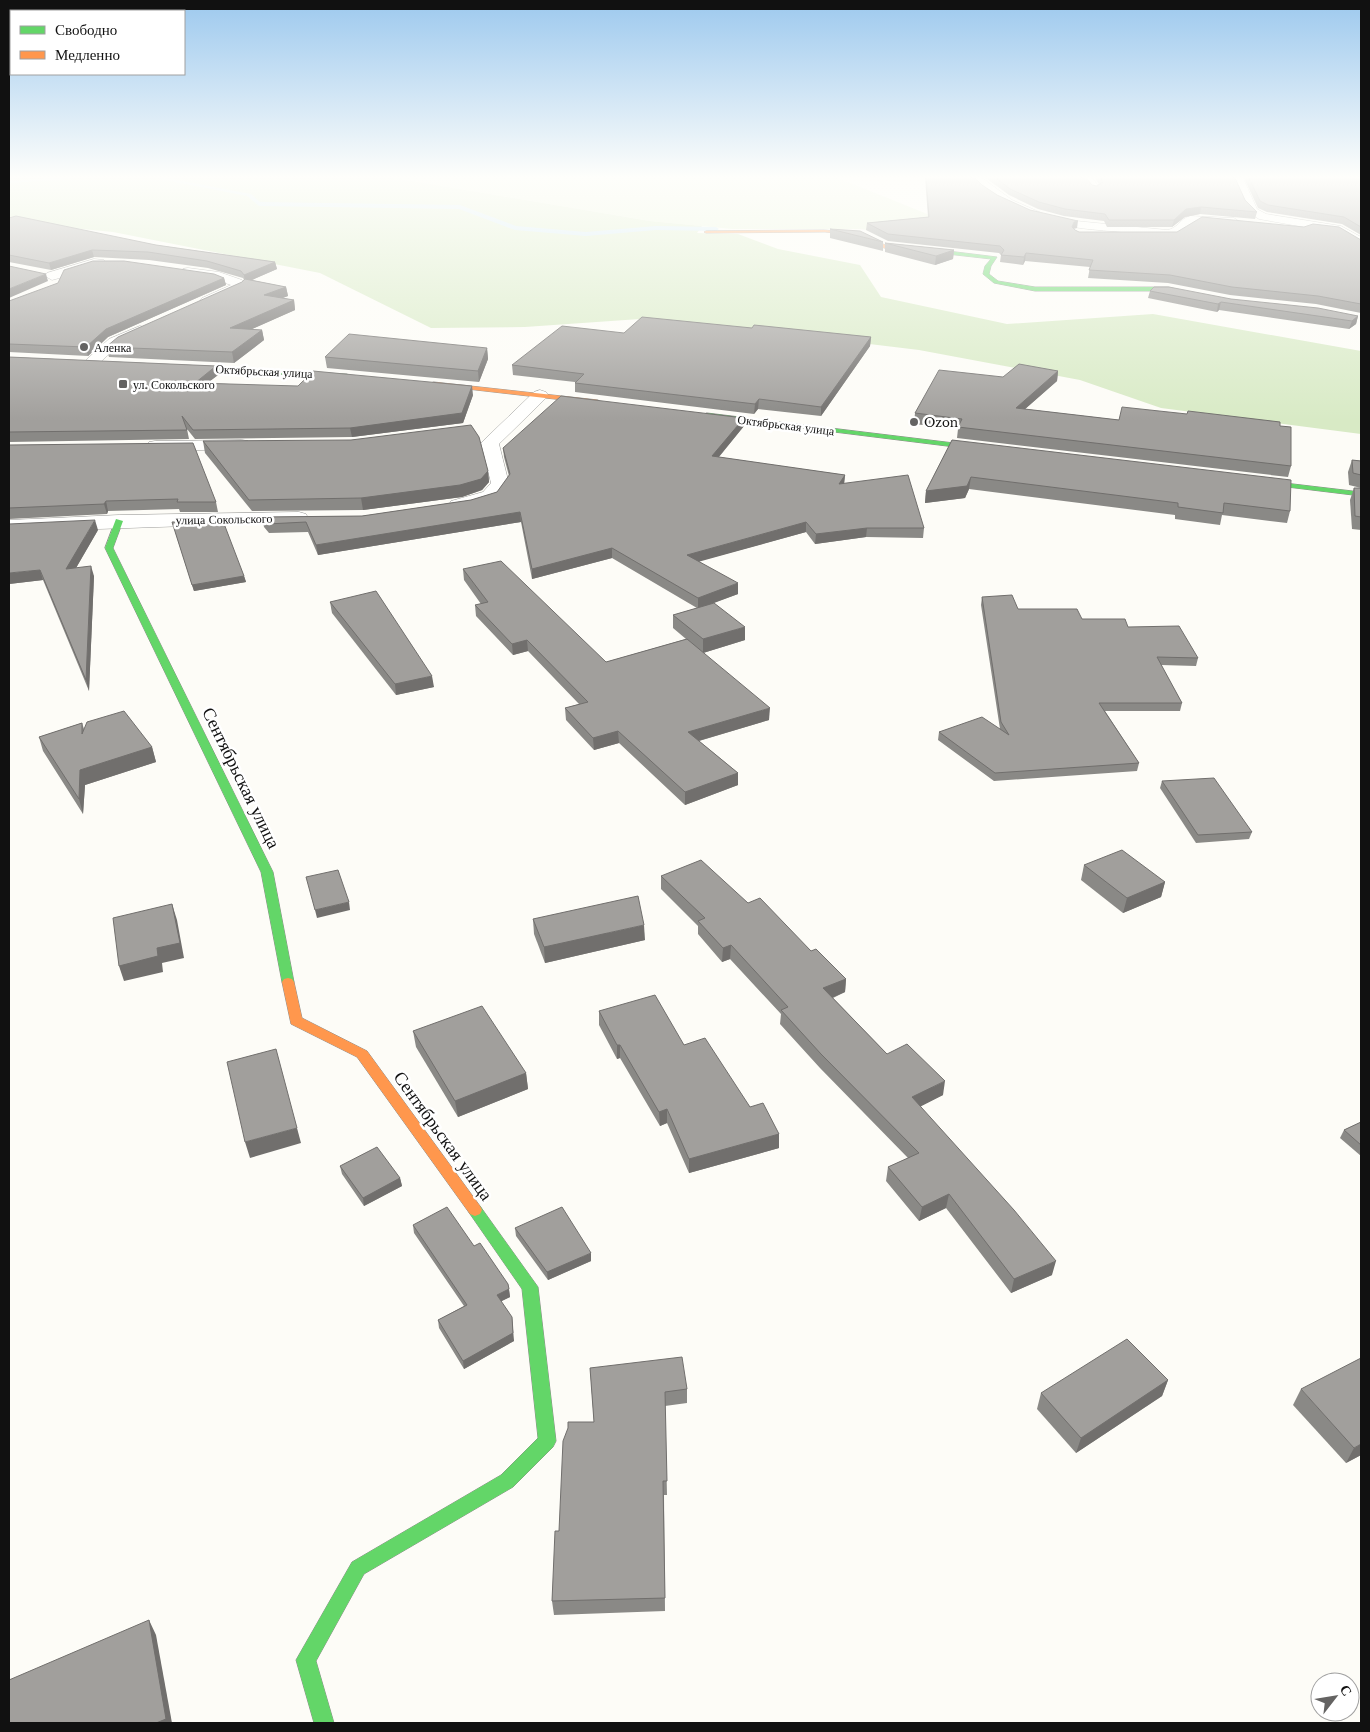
<svg xmlns="http://www.w3.org/2000/svg" width="1370" height="1732" font-family="'Libre Baskerville',serif">
	<style>
		.green { fill: #e7f3d7 }
		.forest { fill: #d8eac5 }
		.lines { fill: none; stroke-linecap: round; stroke-linejoin: round }
		.stream { fill: #cde8f7; fill-rule: evenodd }
		.street-casing { stroke: #979795; stroke-width: 1 }
		.fast-casing { stroke: #8e8d8b; stroke-width: 1 }
		.slow-casing { stroke: #8e8d8b; stroke-width: 1 }
		.street { fill: #fffffe; fill-rule: evenodd }
		.fast { fill: #63d668; fill-rule: evenodd }
		.slow { fill: #ff974d; fill-rule: evenodd }
		.wall { fill: #8a8986 }
		.shaded-wall { fill: #716f6d }
		.building { fill: #a19f9c; stroke: #716f6d }
		.poi-dot { fill: #646362; stroke: #fff; stroke-width: 2 }
		.labels { text-anchor: middle; dominant-baseline: central; stroke-width: 5; stroke-linejoin: round; paint-order: stroke }
		.far-poi-label { font-size: 12px; fill: #111; stroke: #fff; text-anchor: start }
		.far-street-label { font-size: 12px; fill: #111; stroke: #fff }
		.near-street-label { font-size: 18px; fill: #111; stroke: #fff }
	</style>
	<rect width="100%" height="100%" fill="#fdfcf7"/>
	<polygon class="green" points="395,178 838,178 952,224 925,240 861,229 732,229 650,221"/>
	<polygon class="forest" points="9,178 395,178 650,221 702,226 697,233 738,234 778,249 860,265 881,297 1007,324 1153,314 1361,351 1361,434 1161,408 1080,380 919,350 654,318 525,327 431,328 320,273 113,232 9,222"/>
	<g class="lines">
		<g class="stream">
			<polygon points="47,178 81,178 9,183 9,181"/>
			<polygon points="155,178 167,178 251,194 260,202 460,205 516,226 586,232 656,226 716,227 719,229 716,231 656,230 586,236 515,230 459,209 259,206 247,196"/>
		</g>
		<defs>
			<g id="street">
				<path d="M970 178H982L1012 200 1046 215 1076 221 1167 230C1177 229 1180 219 1190 216L1234 218 1240 222 1234 226 1193 223 1180 236 1142 239 1138 238 1137 233C1079 229 1011 226 970 178Z"/>
				<polygon points="1081,178 1092,178 1100,188 1095,191 1091,190"/>
				<polygon points="1232,178 1243,178 1257,209 1266,214 1341,226 1361,237 1361,246 1338,233 1259,219 1246,211"/>
				<polygon points="94,259 104,260 106,263 104,266 52,280 45,276 47,273"/>
				<polygon points="188,268 219,272 242,280 245,287 243,290 212,304 202,304 200,301 202,298 231,285 216,280 183,275 182,272 183,269"/>
				<polygon points="140,326 145,327 147,330 145,333 119,345 95,367 85,367 82,364 85,361 109,339"/>
				<path d="M540 390 546 392 548 395 546 398 499 444 509 484C506 489 501 497 496 500 487 505 460 511 451 509L449 505 451 501 483 492 491 483 481 443 534 392Z"/>
				<polygon points="242,440 248,441 251,445 248,449 155,451 149,450 146,446 149,442 155,441"/>
				<polygon points="299,512 306,514 308,518 306,522 9,532 9,520 119,515"/>
			</g>
			<g id="fast">
				<polygon points="940,250 997,257 991,266 989,274 998,281 1035,287 1168,287 1192,293 1189,295 1168,291 1035,291 994,283 983,274 985,266 991,259 938,253"/>
				<polygon points="178,366 347,374 350,376 347,378 180,369 178,368"/>
				<polygon points="707,413 987,447 991,449 987,451 705,416 704,415"/>
				<polygon points="1251,479 1361,492 1361,496 1254,483 1251,483"/>
				<polygon points="116,519 123,521 113,548 273,872 294,982 292,985 284,985 282,982 261,872 105,548"/>
				<polygon points="475,1204 480,1206 538,1287 556,1441 553,1447 513,1487 364,1574 316,1661 334,1723 314,1723 296,1660 352,1562 501,1475 538,1438 522,1289 470,1214 468,1210 470,1206"/>
			</g>
			<g id="slow">
				<polygon points="825,230 865,234 885,245 943,252 940,254 884,248 862,236 825,232 706,233 704,232 706,231"/>
				<polygon points="434,382 598,400 601,402 598,404 432,385 432,383"/>
				<polygon points="288,978 292,979 294,982 302,1018 367,1051 480,1206 482,1210 480,1214 475,1216 470,1214 357,1057 291,1024 282,982 284,979"/>
			</g>
		</defs>
		<use href="#street" class="street-casing"/>
		<use href="#fast" class="fast-casing"/>
		<use href="#slow" class="slow-casing"/>
		<use href="#street" class="street"/>
		<use href="#fast" class="fast"/>
		<use href="#slow" class="slow"/>
	</g>
	<g class="wall">
		<polygon points="925,178 975,178 982,185 997,195 1030,210 1077,228 1073,229 1079,232 1361,240 1361,313 1316,304 1230,295 1168,283 1088,278 1090,267 1025,261 1023,265 1000,262 1001,255 999,253 888,241 866,230 867,223 928,217"/>
		<polygon points="986,178 1086,178 1092,185 1097,186 1099,184 1095,178 1235,178 1245,200 1257,212 1255,219 1200,214 1185,217 1172,227 1107,227 1104,221 1064,216 1038,209 1009,195"/>
		<polygon points="1244,178 1361,178 1361,235 1342,224 1267,212 1258,208"/>
		<polygon points="9,218 156,245 275,262 277,269 252,280 286,287 288,296 282,298 294,300 295,310 252,329 262,330 264,340 234,363 109,357 106,347 242,282 244,280 243,278 208,268 149,260 94,257 51,270 9,262"/>
		<polygon points="830,229 883,242 883,251 830,238"/>
		<polygon points="885,243 954,250 953,259 935,265 885,252"/>
		<polygon points="224,278 226,285 108,337 88,356 9,352 9,301"/>
		<polygon points="1150,291 1231,299 1358,316 1356,324 1349,329 1219,310 1217,312 1148,298"/>
		<polygon points="752,328 871,337 870,346 821,416 758,409 754,414 575,392 575,382 513,375 512,365 624,333"/>
		<polygon points="487,348 488,359 479,382 327,368 325,357"/>
		<polygon points="9,357 216,366 218,375 207,383 473,395 463,423 352,437 195,439 187,429 189,439 9,442"/>
		<polygon points="1058,371 1057,381 1025,409 1119,420 1280,426 1291,466 1288,477 957,438 958,429 914,424 915,413 1003,377"/>
		<polygon points="744,426 719,457 845,475 844,484 924,528 923,538 866,537 815,544 806,532 699,561 738,594 710,604 745,640 703,653 769,720 699,741 738,773 738,785 685,805 619,743 594,750 566,720 565,708 579,704 528,651 513,655 476,616 475,605 481,604 464,580 463,569 606,662 686,639 673,628 673,615 697,608 612,558 532,579 521,522 318,555 308,532 269,533 264,527 262,517 362,516 471,500 497,492 509,476 504,457 503,448"/>
		<polygon points="952,440 1290,511 1287,523 1222,515 1220,525 1175,519 1175,515 969,489 965,498 925,503 926,491"/>
		<polygon points="203,441 488,471 489,482 482,490 462,497 363,510 252,511 205,453"/>
		<polygon points="9,445 216,502 218,512 180,512 179,509 108,511 107,514 9,519"/>
		<polygon points="1352,460 1361,461 1361,488 1349,485 1348,472"/>
		<polygon points="1354,488 1361,488 1361,530 1352,529 1350,500"/>
		<polygon points="172,522 244,576 246,582 194,591"/>
		<polygon points="98,530 76,568 94,576 89,691 43,580 9,584"/>
		<polygon points="982,597 1018,609 1128,627 1198,658 1196,666 1161,665 1182,703 1180,711 1105,711 1139,763 1137,771 994,781 938,740 939,732 1000,729 981,605"/>
		<polygon points="330,602 434,687 396,695 332,613"/>
		<polygon points="82,723 84,729 152,747 156,762 85,785 83,814 43,751 39,737"/>
		<polygon points="1162,781 1252,832 1249,839 1196,843 1160,788"/>
		<polygon points="1084,865 1165,882 1161,897 1123,913 1081,880"/>
		<polygon points="661,876 748,903 846,979 845,992 833,998 887,1054 943,1095 920,1106 1052,1275 1011,1293 946,1208 919,1221 886,1181 888,1167 908,1158 820,1068 780,1024 781,1014 730,959 722,962 698,934 698,926 661,889"/>
		<polygon points="533,919 645,940 545,963 534,934"/>
		<polygon points="599,1011 684,1045 779,1134 779,1148 689,1173 667,1123 660,1126 620,1058 617,1059 599,1025"/>
		<polygon points="413,1031 526,1073 528,1089 458,1117 416,1047"/>
		<polygon points="1361,1122 1361,1156 1340,1138 1344,1130"/>
		<polygon points="340,1166 400,1178 402,1186 364,1206 342,1174"/>
		<polygon points="413,1225 474,1246 508,1284 510,1297 501,1301 514,1341 464,1369 439,1328 438,1320 464,1306 414,1233"/>
		<polygon points="515,1228 591,1261 548,1280 516,1236"/>
		<polygon points="590,1368 687,1389 687,1403 665,1406 667,1495 664,1495 665,1611 554,1615 552,1601 559,1531 594,1422"/>
		<polygon points="1168,1380 1162,1396 1076,1453 1037,1409 1041,1393"/>
		<polygon points="1301,1389 1361,1455 1346,1463 1293,1405"/>
	</g>
	<g class="shaded-wall">
		<polygon points="1201,207 1200,214 1185,217 1172,227 1174,220 1186,209"/>
		<polygon points="1078,221 1077,228 1072,229 1072,227 1074,222"/>
		<polygon points="92,250 94,257 51,270 49,263"/>
		<polygon points="954,250 953,259 935,265 936,256"/>
		<polygon points="1026,253 1025,261 1023,265 1024,257"/>
		<polygon points="275,262 277,269 245,283 244,275"/>
		<polygon points="46,274 48,281 9,298 9,289"/>
		<polygon points="224,278 226,285 108,337 88,356 86,347 106,329"/>
		<polygon points="286,287 288,296 265,305 264,295"/>
		<polygon points="294,300 295,310 232,338 230,328"/>
		<polygon points="1221,302 1219,310 1217,312 1218,304"/>
		<polygon points="1358,316 1356,324 1349,329 1352,321"/>
		<polygon points="262,330 264,340 234,363 232,352"/>
		<polygon points="871,337 870,346 821,416 821,407"/>
		<polygon points="487,348 488,359 479,382 478,371"/>
		<polygon points="216,366 218,375 196,392 195,383"/>
		<polygon points="1058,371 1057,381 1015,418 1016,408"/>
		<polygon points="472,386 473,395 463,423 352,437 350,428"/>
		<polygon points="759,399 758,409 754,414 755,404"/>
		<polygon points="744,418 744,426 712,465 712,456"/>
		<polygon points="488,471 489,482 482,490 462,497 363,510 361,498"/>
		<polygon points="845,475 844,484 839,484"/>
		<polygon points="971,477 969,489 965,498 925,503 926,491"/>
		<polygon points="106,501 108,511 107,514 104,504"/>
		<polygon points="520,512 521,522 318,555 316,545"/>
		<polygon points="95,520 98,530 69,580 66,569"/>
		<polygon points="806,522 806,532 687,565 687,555"/>
		<polygon points="867,528 866,537 815,544 816,534"/>
		<polygon points="612,548 612,558 532,579 532,569"/>
		<polygon points="91,566 94,576 89,691 86,680"/>
		<polygon points="40,570 43,580 9,584 9,573"/>
		<polygon points="244,576 246,582 194,591 192,585"/>
		<polygon points="738,583 738,594 698,609 698,598"/>
		<polygon points="745,627 745,640 703,653 703,639"/>
		<polygon points="527,640 528,651 513,655 512,644"/>
		<polygon points="432,676 434,687 396,695 395,684"/>
		<polygon points="770,708 769,720 688,744 688,732"/>
		<polygon points="618,731 619,743 594,750 593,738"/>
		<polygon points="152,747 156,762 85,785 83,814 79,799 80,770"/>
		<polygon points="738,773 738,785 685,805 685,792"/>
		<polygon points="1165,882 1161,897 1123,913 1127,898"/>
		<polygon points="349,902 350,910 317,918 315,910"/>
		<polygon points="172,904 177,920 184,958 162,963 163,972 124,981 119,966 157,948"/>
		<polygon points="644,925 645,940 545,963 544,947"/>
		<polygon points="731,945 730,959 722,962 723,948"/>
		<polygon points="846,979 845,992 822,1002 823,988"/>
		<polygon points="617,1045 620,1045 620,1058 617,1059"/>
		<polygon points="526,1073 528,1089 458,1117 455,1101"/>
		<polygon points="945,1081 943,1095 910,1112 912,1097"/>
		<polygon points="667,1109 667,1123 660,1126 659,1112"/>
		<polygon points="297,1128 301,1143 250,1158 245,1142"/>
		<polygon points="779,1134 779,1148 689,1173 689,1159"/>
		<polygon points="400,1178 402,1186 364,1206 363,1198"/>
		<polygon points="949,1194 946,1208 919,1221 922,1207"/>
		<polygon points="591,1253 591,1261 548,1280 547,1272"/>
		<polygon points="1056,1261 1052,1275 1011,1293 1014,1279"/>
		<polygon points="509,1289 510,1297 498,1303 497,1295"/>
		<polygon points="512,1317 514,1341 464,1369 463,1361"/>
		<polygon points="1168,1380 1162,1396 1076,1453 1081,1438"/>
		<polygon points="1361,1444 1361,1455 1346,1463 1354,1448"/>
		<polygon points="149,1620 156,1635 172,1723 156,1723"/>
	</g>
	<g class="building">
		<polygon points="926,178 975,178 982,185 997,195 1030,210 1078,221 1074,222 1072,227 1075,230 1079,232 1177,232 1202,217 1304,227 1313,224 1339,227 1361,240 1361,304 1318,296 1232,287 1170,275 1089,270 1093,260 1026,253 1024,257 1001,255 1004,250 1000,246 888,234 867,223 929,217"/>
		<polygon points="996,178 1086,178 1092,185 1097,186 1103,182 1101,178 1235,178 1245,200 1257,212 1201,207 1186,209 1174,220 1109,220 1105,214 1065,209 1039,202 1010,189"/>
		<polygon points="1249,178 1361,178 1361,227 1344,217 1268,205 1260,201"/>
		<polygon points="16,216 156,245 275,262 244,275 241,271 207,261 148,252 92,250 49,263 9,255 9,218"/>
		<polygon points="830,229 860,231 883,242"/>
		<polygon points="885,243 954,250 936,256"/>
		<polygon points="93,261 124,261 214,274 224,278 106,329 86,347 9,344 9,301 58,283 64,270"/>
		<polygon points="9,266 46,274 9,289"/>
		<polygon points="245,279 286,287 264,295 294,300 230,328 262,330 232,352 106,347 118,337 242,282"/>
		<polygon points="1154,287 1169,287 1231,299 1318,308 1358,316 1352,321 1221,302 1218,304 1150,291"/>
		<polygon points="642,317 752,328 754,325 871,337 821,407 759,399 755,404 575,383 584,374 512,365 562,326 624,333"/>
		<polygon points="349,334 487,348 478,371 325,357"/>
		<polygon points="9,357 216,366 195,383 298,386 313,371 472,386 462,413 350,428 193,430 182,416 187,430 9,432"/>
		<polygon points="1019,364 1058,371 1016,408 1119,420 1122,407 1187,414 1188,411 1280,422 1280,426 1291,427 1291,466 958,427 962,419 915,413 939,370 1003,377"/>
		<polygon points="561,396 744,418 712,456 845,475 839,484 908,475 924,528 867,528 816,534 806,522 687,555 738,583 698,598 612,548 532,569 520,512 316,545 306,522 267,524 262,517 362,516 471,500 497,492 510,474 503,448"/>
		<polygon points="471,425 479,437 488,471 481,479 460,485 361,498 249,500 203,441 351,440"/>
		<polygon points="952,440 1291,480 1290,511 1224,503 1223,513 1178,507 1178,503 971,477 967,486 926,491"/>
		<polygon points="193,443 216,502 177,502 178,499 106,501 104,504 9,508 9,445"/>
		<polygon points="1352,460 1361,461 1361,475 1353,473"/>
		<polygon points="1354,488 1361,488 1361,517 1355,516"/>
		<polygon points="95,520 66,569 91,566 86,680 40,570 9,573 9,524"/>
		<polygon points="223,521 244,576 192,585 172,522"/>
		<polygon points="501,561 606,662 687,639 770,708 688,732 738,773 685,792 618,731 593,738 565,708 588,702 527,640 512,644 475,605 488,602 463,569"/>
		<polygon points="376,591 432,676 395,684 330,602"/>
		<polygon points="1012,595 1018,609 1077,609 1082,619 1125,619 1128,627 1179,626 1198,658 1157,657 1182,703 1099,703 1139,763 995,773 939,732 982,717 1009,735 1001,722 982,597"/>
		<polygon points="714,603 745,627 703,639 673,615"/>
		<polygon points="124,711 152,747 80,770 79,799 39,737 82,723 82,734 87,722"/>
		<polygon points="1214,778 1252,832 1198,835 1162,781"/>
		<polygon points="1122,850 1165,882 1127,898 1084,865"/>
		<polygon points="701,860 748,903 760,898 811,951 816,949 846,979 823,988 887,1054 907,1044 945,1081 912,1097 1014,1210 1056,1261 1014,1279 949,1194 922,1207 888,1167 919,1153 821,1054 781,1010 788,1007 731,945 723,948 698,921 705,918 661,876"/>
		<polygon points="338,870 349,902 315,910 306,877"/>
		<polygon points="638,896 644,925 544,947 533,919"/>
		<polygon points="172,904 180,943 157,948 158,956 119,966 113,918"/>
		<polygon points="655,995 684,1045 705,1038 750,1107 763,1103 779,1134 689,1159 667,1109 659,1112 620,1045 617,1045 599,1011"/>
		<polygon points="482,1006 526,1073 455,1101 413,1031"/>
		<polygon points="276,1049 297,1128 245,1142 227,1062"/>
		<polygon points="1361,1122 1361,1145 1344,1130"/>
		<polygon points="377,1147 400,1178 363,1198 340,1166"/>
		<polygon points="447,1207 474,1246 480,1243 508,1284 509,1289 497,1295 512,1317 513,1333 463,1361 438,1320 467,1305 413,1225"/>
		<polygon points="562,1207 591,1253 547,1272 515,1228"/>
		<polygon points="1127,1339 1168,1380 1081,1438 1041,1393"/>
		<polygon points="682,1357 687,1389 665,1392 667,1481 663,1481 665,1598 552,1601 555,1531 559,1531 563,1441 568,1428 568,1422 594,1422 590,1368"/>
		<polygon points="1361,1358 1361,1444 1354,1448 1301,1389"/>
		<polygon points="149,1620 166,1719 156,1723 9,1723 9,1680"/>
	</g>
	<linearGradient id="sky" x2="0" y2="1"><stop stop-color="#9dc9ee"/><stop offset="0.42" stop-color="#fefefb"/><stop offset="1" stop-color="#fefefb" stop-opacity="0"/></linearGradient>
	<rect width="1370" height="421" fill="url(#sky)"/>
	<g class="poi-dot">
		<circle cx="84" cy="347" r="5"/>
		<rect x="118" y="379" width="10" height="10" rx="2.5"/>
		<circle cx="914" cy="422" r="5"/>
	</g>
	<g class="labels">
		<g class="far-poi-label">
			<text x="94" y="347">Аленка</text>
			<text x="133" y="384">ул. Сокольского</text>
			<text x="924" y="422">Ozon</text>
		</g>
		<g class="far-street-label">
			<text transform="translate(264 371) rotate(3)">Октябрьская улица</text>
			<text transform="translate(786 425) rotate(7)">Октябрьская улица</text>
			<text transform="translate(224 519) rotate(-1)">улица Сокольского</text>
		</g>
		<g class="near-street-label">
			<text transform="translate(241 778) rotate(64)">Сентябрьская улица</text>
			<text transform="translate(443 1136) rotate(54)">Сентябрьская улица</text>
		</g>
	</g>
	<rect width="1370" height="1732" fill="none" stroke="#111111" stroke-width="20"/>
	<rect x="10" y="10" width="175" height="65" fill="#ffffff" stroke="#a0a0a0"/>
	<rect x="20" y="26" width="25" height="8" fill="#63d668" stroke="#a0a0a0"/>
	<text x="55" y="35" font-size="15" fill="#111111">Свободно</text>
	<rect x="20" y="51" width="25" height="8" fill="#ff974d" stroke="#a0a0a0"/>
	<text x="55" y="60" font-size="15" fill="#111111">Медленно</text>
	<g transform="translate(1335 1697) rotate(59)"><circle r="24" fill="#ffffff" stroke="#a0a0a0"/>
	<path d="M0-4L9 19L0 12L-9 19Z" fill="#646362"/>
	<text y="-8" font-size="14" font-weight="bold" text-anchor="middle" fill="#111111">С</text>
	</g>
</svg>
